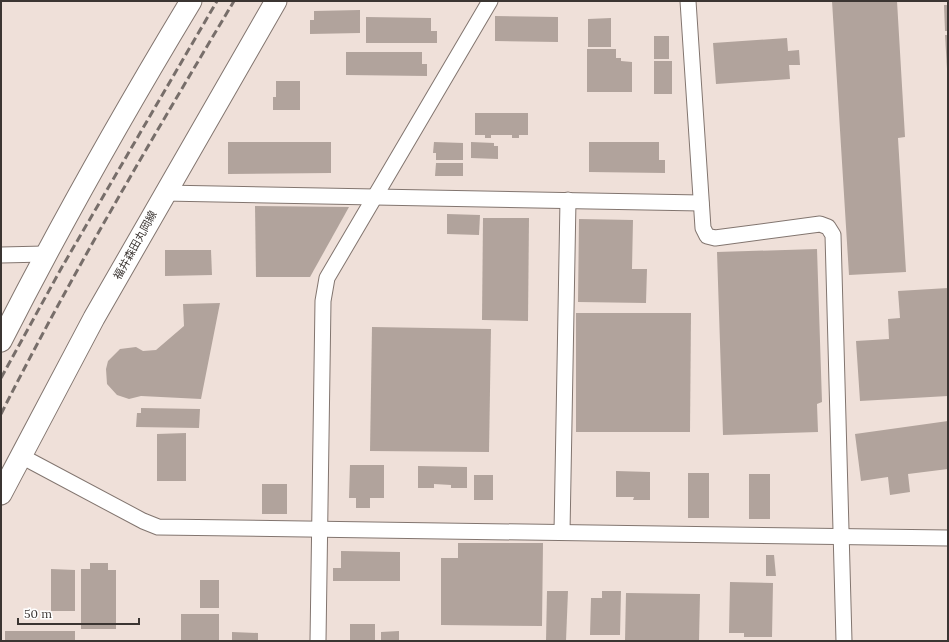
<svg xmlns="http://www.w3.org/2000/svg" width="949" height="642" font-family="Lora,'Noto Sans JP',serif">
	<style>
		.building { fill: #b1a39c }
		.lines { fill: none; stroke-linecap: round; stroke-linejoin: round }
		.street-casing { stroke: #82756f; stroke-width: 17 }
		.secondary-casing { stroke: #82756f; stroke-width: 23 }
		.street { stroke: #fff; stroke-width: 15 }
		.secondary { stroke: #fff; stroke-width: 21 }
		.rail { stroke: #776e6a; stroke-width: 3; stroke-dasharray: 8 4; stroke-linecap: butt }
		.labels { text-anchor: middle; dominant-baseline: central; stroke-width: 3; stroke-linejoin: round; paint-order: stroke }
		.street-label { font-size: 11px; fill: #3b3532; stroke: #fff }
	</style>
	<rect width="100%" height="100%" fill="#efe0d9"/>
	<g class="building">
		<polygon points="832,1 897,1 905,137 898,138 906,272 849,275"/>
		<polygon points="944,5 948,5 948,31 945,31"/>
		<polygon points="360,10 360,33 310,34 310,20 314,20 314,11"/>
		<polygon points="495,16 558,17 558,42 495,41"/>
		<polygon points="366,17 431,18 431,31 437,31 437,43 366,43"/>
		<polygon points="611,18 611,47 588,47 588,19"/>
		<polygon points="945,35 948,35 948,69 947,69"/>
		<rect x="654" y="36" width="15" height="23"/>
		<polygon points="787,38 788,51 799,50 800,65 789,65 790,79 716,84 713,43"/>
		<polygon points="587,49 616,49 616,58 621,58 621,61 632,62 632,92 587,92"/>
		<polygon points="346,52 422,52 422,64 427,64 427,76 346,75"/>
		<rect x="654" y="61" width="18" height="33"/>
		<polygon points="276,81 300,81 300,110 273,110 273,97 276,97"/>
		<polygon points="475,113 528,113 528,135 519,135 519,138 512,138 512,135 491,135 491,138 485,138 485,135 475,135"/>
		<polygon points="228,142 331,142 331,173 228,174"/>
		<polygon points="434,142 463,143 463,160 436,160 436,153 433,153"/>
		<polygon points="471,142 494,143 494,146 498,146 498,159 471,158"/>
		<polygon points="589,142 659,142 659,160 665,160 665,173 589,172"/>
		<polygon points="436,163 463,163 463,176 435,176"/>
		<polygon points="255,206 349,207 310,277 256,277"/>
		<polygon points="447,214 480,215 479,235 447,234"/>
		<polygon points="483,218 529,218 528,321 482,320"/>
		<polygon points="579,219 633,220 632,269 647,269 646,303 578,302"/>
		<polygon points="817,249 822,402 817,404 818,432 723,435 717,252"/>
		<polygon points="165,250 211,250 212,275 165,276"/>
		<polygon points="948,288 948,396 860,401 856,341 889,339 888,319 900,318 898,291"/>
		<polygon points="220,303 201,399 141,396 129,399 117,395 107,384 106,369 108,361 120,349 136,347 143,351 156,350 184,326 183,304"/>
		<polygon points="576,313 691,313 690,432 576,432"/>
		<polygon points="372,327 491,329 489,452 370,451"/>
		<polygon points="141,408 200,409 199,428 136,427 137,413 141,413"/>
		<polygon points="948,421 948,469 908,474 910,492 890,495 888,477 861,481 855,434"/>
		<polygon points="186,433 186,481 157,481 157,434"/>
		<polygon points="350,465 384,465 384,498 370,498 370,508 356,508 356,498 349,498"/>
		<polygon points="418,466 467,467 467,488 451,488 451,485 434,484 434,488 418,488"/>
		<polygon points="616,471 650,472 650,500 633,500 634,497 616,497"/>
		<rect x="688" y="473" width="21" height="45"/>
		<rect x="749" y="474" width="21" height="45"/>
		<rect x="474" y="475" width="19" height="25"/>
		<rect x="262" y="484" width="25" height="30"/>
		<polygon points="458,543 543,543 542,626 441,625 441,558 458,558"/>
		<polygon points="341,551 400,552 400,581 333,581 333,568 341,568"/>
		<polygon points="766,555 774,555 776,576 766,576"/>
		<polygon points="90,563 108,563 108,570 116,570 116,629 81,629 81,569 90,569"/>
		<polygon points="51,569 75,570 75,611 51,611"/>
		<rect x="200" y="580" width="19" height="28"/>
		<polygon points="730,582 773,583 772,637 744,637 744,633 729,633"/>
		<polygon points="547,591 568,591 566,641 546,641"/>
		<polygon points="602,591 621,591 620,635 590,635 591,598 602,598"/>
		<polygon points="626,593 700,594 699,641 625,641"/>
		<rect x="181" y="614" width="38" height="27"/>
		<rect x="350" y="624" width="25" height="17"/>
		<rect x="5" y="631" width="70" height="10"/>
		<polygon points="399,631 399,641 381,641 381,632"/>
		<polygon points="232,632 258,633 258,641 232,641"/>
	</g>
	<g class="lines">
		<defs>
			<g id="street">
				<polyline points="688,1 703,228 707,236 715,238 820,224 828,227 833,235 844,641"/>
				<polyline points="164,193 701,203"/>
				<polyline points="1,255 45,254"/>
				<polyline points="21,456 143,521 158,527 948,538"/>
				<polyline points="562,532 568,200"/>
				<polyline points="318,641 323,301 327,278 490,1"/>
			</g>
			<g id="secondary">
				<path d="M1 341C60 225 124 112 191 1"/>
				<polyline points="1,494 94,318 276,1"/>
			</g>
		</defs>
		<use href="#street" class="street-casing"/>
		<use href="#secondary" class="secondary-casing"/>
		<use href="#street" class="street"/>
		<use href="#secondary" class="secondary"/>
		<g class="rail">
			<polyline points="1,378 62,267 217,1"/>
			<path d="M1 414C72 273 153 137 234 1"/>
		</g>
	</g>
	<g class="labels">
		<g class="street-label">
			<text transform="translate(135 245) rotate(-61)">福井森田丸岡線</text>
		</g>
	</g>
	<rect width="949" height="642" fill="none" stroke="#3b3532" stroke-width="4"/>
	<path d="M18 618v6h121v-6" fill="none" stroke="#3b3532" stroke-width="2"/>
	<text x="24" y="618" font-size="12" fill="#3b3532" stroke="#ffffff" stroke-width="3" paint-order="stroke">50 m</text>
</svg>
